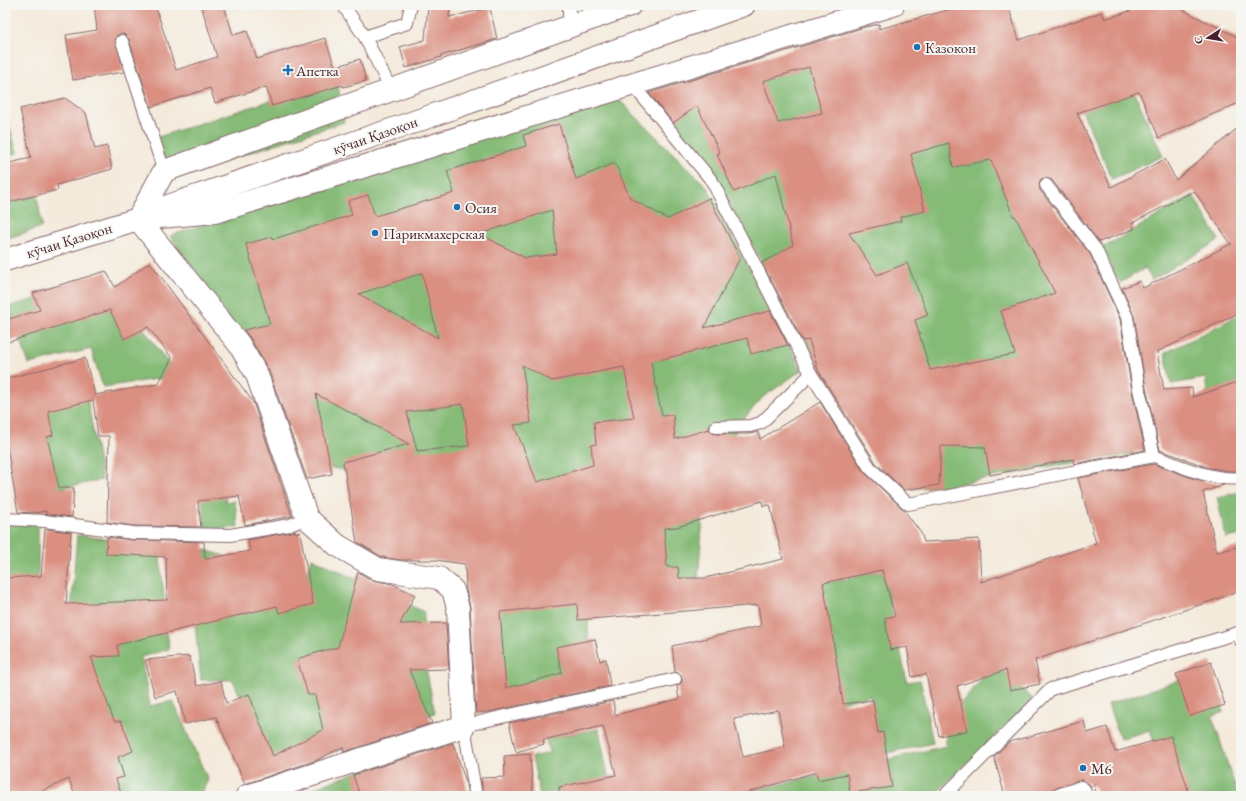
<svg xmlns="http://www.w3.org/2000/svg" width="1246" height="801" font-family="'EB Garamond',serif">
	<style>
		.forest { fill: #85bb77; stroke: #686d51 }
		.building { fill: #da8f81; fill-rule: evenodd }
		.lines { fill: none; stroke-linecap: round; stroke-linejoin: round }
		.service-casing { stroke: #866669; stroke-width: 14 }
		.minor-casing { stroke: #866669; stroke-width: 24 }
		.tertiary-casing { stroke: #866669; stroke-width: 24 }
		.service { stroke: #fff; stroke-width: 12 }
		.minor { stroke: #fff; stroke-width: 22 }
		.tertiary { stroke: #fff; stroke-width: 22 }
		.poi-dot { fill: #1f6fb2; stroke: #f6f6f2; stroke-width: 1.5 }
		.labels { text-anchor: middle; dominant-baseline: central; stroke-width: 4; stroke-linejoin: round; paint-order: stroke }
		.poi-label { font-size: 15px; fill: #4a1f2b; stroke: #f6f6f2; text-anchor: start }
		.street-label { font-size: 15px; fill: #4a1f2b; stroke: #f6f6f2 }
	</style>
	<rect width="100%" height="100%" fill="#f6f6f2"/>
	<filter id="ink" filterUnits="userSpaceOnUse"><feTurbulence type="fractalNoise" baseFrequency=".025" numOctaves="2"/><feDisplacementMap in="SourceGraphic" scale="8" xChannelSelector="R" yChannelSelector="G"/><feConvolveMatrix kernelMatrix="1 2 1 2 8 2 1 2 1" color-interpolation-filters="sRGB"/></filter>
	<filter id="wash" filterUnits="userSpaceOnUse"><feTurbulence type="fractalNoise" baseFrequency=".012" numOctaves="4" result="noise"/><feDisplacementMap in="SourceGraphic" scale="16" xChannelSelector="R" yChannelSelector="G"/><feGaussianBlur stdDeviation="0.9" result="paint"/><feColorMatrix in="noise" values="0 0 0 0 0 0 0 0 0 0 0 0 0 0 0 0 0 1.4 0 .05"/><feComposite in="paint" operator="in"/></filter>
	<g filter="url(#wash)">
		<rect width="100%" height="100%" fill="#f4eadb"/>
		<g class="forest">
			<polygon points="874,44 1033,180 1130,431 1133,454 1039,468 948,486 905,489 885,475 823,373 717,181 676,135 659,102"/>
			<polygon points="337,79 344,122 165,180 158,137"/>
			<polygon points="1129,80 1163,156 1112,179 1079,103"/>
			<polygon points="607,88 707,187 802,370 763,397 741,422 724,451 705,492 696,603 652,606 588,620 589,679 495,703 489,567 351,471 306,464 287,390 246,342 170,236 454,136"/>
			<polygon points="5,110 17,153 5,156"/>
			<polygon points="37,195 42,227 5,239 5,205"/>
			<polygon points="1193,195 1219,240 1152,280 1145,268 1120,283 1101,249"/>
			<polygon points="46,296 134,315 177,376 103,387 91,349 29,364 8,307"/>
			<polygon points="1241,314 1241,425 1208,397 1205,378 1171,384 1165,353"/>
			<polygon points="87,398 102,480 56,489 41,407"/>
			<polygon points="225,491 226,502 235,501 238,527 205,531 202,493"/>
			<polygon points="1241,492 1241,535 1226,538 1217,497"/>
			<rect x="5" y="523" width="33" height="106"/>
			<polygon points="77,535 159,547 169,649 141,657 150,706 173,701 208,780 200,796 111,796 90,645 71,611"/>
			<polygon points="205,550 261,567 269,579 308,573 312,558 424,612 422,649 435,713 331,753 270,764 233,680 201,680 195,625"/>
			<polygon points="883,571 907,682 920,680 933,743 882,754 870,696 837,703 805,588"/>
			<polygon points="995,664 1033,699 933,796 754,796 752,791 946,746 946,720"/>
			<polygon points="1210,670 1224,712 1212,716 1238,796 1172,796 1150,730 1120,739 1108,704"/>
			<polygon points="599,729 609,781 540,795 532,757 549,753 546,739"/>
			<polygon points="386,761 431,776 438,796 294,796"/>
		</g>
		<g id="blocks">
			<g class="building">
				<polygon points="94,5 155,5 176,70 217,57 201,5 224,5 233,35 247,31 257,59 325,38 335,67 360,59 366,81 343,87 343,85 272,106 266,87 215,103 210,88 151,107 129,39 124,34 119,34 116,36 115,40 124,72 73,80 66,35 97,30"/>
				<polygon points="428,5 450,5 449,17 490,8 497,39 440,56 441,57 406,68 400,47 425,40"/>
				<path d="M966 5H1008L1019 40 1102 12 1105 19 1149 5H1173L1241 39V102L1159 138 1139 92 1077 113 1111 187 1165 159 1176 180 1241 125V312L1157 352 1164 390 1192 388 1193 397 1241 381V471H1231L1210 468 1160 450 1146 388 1134 316 1122 288 1140 281 1143 288 1231 244 1194 191 1132 223 1134 229 1099 242 1052 180 1045 178 1041 179 1039 183 1040 190 1090 254 1120 319 1132 391 1145 450 1074 464 1073 459 990 475 985 447 941 446 939 485 904 490 876 463 818 370 809 340 803 341 762 263 793 245 776 174 734 192 717 154 720 153 697 106 673 123 649 93 865 27 879 24V29ZM809 67 822 113 778 123 763 81ZM949 143 953 167 991 160 1013 216H1015L1055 293 1001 311 1015 354 930 370 915 320 928 315 907 263 877 275 849 233 901 221 900 217 925 211 911 154Z"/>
				<polygon points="65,98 86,113 95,149 107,146 112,169 57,185 58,190 5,203 5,164 31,158 20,109"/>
				<path d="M559 124 576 179 615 163 630 198 668 219 709 198 740 258 704 328 770 311 788 345 751 354 747 338 651 362 662 416 673 415 675 439 709 429 712 433 716 434H750L758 432 760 439 820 402 864 472 903 509 921 533 924 542 979 539 981 582 1096 543 1078 478 1153 464 1195 479 1224 485 1203 492 1217 552 1241 546V591L1035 660 1040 684 1010 690 1006 670 957 686 967 731 939 736 926 674 912 677 907 647 890 650 885 618 895 616 882 570 823 583 832 633 843 704 873 700 878 733 883 732 892 787 850 793 847 774 818 780 816 772 736 796H560L559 787 616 775 603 726 543 740 544 744 516 752 509 723 613 701 615 715 679 699 677 686 682 682V678L680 674 675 672 672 646 761 626 758 605 578 620 577 604 500 612 506 688 534 681 562 673 556 647 595 639 600 661 606 659 610 686 488 712 476 713 470 607 466 590 465 564 435 560H400L382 557 357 542 343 462 409 444 316 394 332 474 307 479 269 371 250 338 244 330 270 324 246 244 272 237 273 239 352 215 348 201 368 195 375 216 454 193 447 171 526 146 523 135ZM552 210 557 254 525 258 480 234ZM422 273 438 338 359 294ZM522 365 552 381 624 367 634 418 594 422 596 444 591 445 593 465 537 482 514 425 531 423ZM463 404 469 446 417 451 407 412ZM762 501 763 506 770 505 783 559 705 578H679L678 567H667L664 528 677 527ZM778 710 785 747 743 757 734 719Z"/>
				<polygon points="150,262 253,402 292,516 245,525 239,496 198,501 201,527 134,526 107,522 109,436 98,436 93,400 48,411 53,435 47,437 59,488 74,488 72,517 46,514 46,511 34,513 18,512 5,435 5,379 85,358 95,395 158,384 172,358 148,327 124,339 110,310 5,343 5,320 40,310 33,293 106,271 115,287"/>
				<polygon points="45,529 71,532 66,604 167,600 166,557 106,554 107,537 133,540 204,542 205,559 250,551 248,540 296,531 296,533 300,532 313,604 279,613 277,606 117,645 119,656 91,657 114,721 121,721 133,751 118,757 124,777 116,779 122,796 75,796 69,779 31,796 9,796 5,786 5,578 41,576"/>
				<polygon points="358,572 372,580 393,584 415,595 400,624 446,623 449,669 409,670 432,723 344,752 343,747 317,760 245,784 216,717 185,724 177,691 155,697 145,660 189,656 197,686 221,681 226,703 249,694 273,756 323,730 315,695 308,695 297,659 322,651 322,653 323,651 338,647"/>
				<polygon points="1211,662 1225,705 1190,716 1176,674"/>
				<polygon points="1084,721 1087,733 1107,727 1115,752 1171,736 1190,796 1097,796 1094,785 1091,786 1088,783 1082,780 1053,789 1049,791 1048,796 1005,796 994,757 1009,742"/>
				<polygon points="453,743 465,779 468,796 360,796 353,775"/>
				<polygon points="530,754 533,796 483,796 481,778 505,777 504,756"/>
			</g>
		</g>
	</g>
	<g filter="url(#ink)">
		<use href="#blocks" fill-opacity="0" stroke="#866669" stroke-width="1"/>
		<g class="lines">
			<defs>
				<g id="service">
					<polyline points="343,5 365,37 391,90"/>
					<polyline points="569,26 569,5"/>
					<polyline points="365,37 407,23 411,5"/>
					<polyline points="122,41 164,171"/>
					<path d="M632 84 712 181 811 374 870 468 908 504 1154 456C1177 465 1216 482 1241 478"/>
					<polyline points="1046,185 1096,250 1127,317 1139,389 1154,456"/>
					<polyline points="716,427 750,426 761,423 811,374"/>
					<polyline points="5,519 45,521 133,533 230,535 290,525 307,518"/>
					<path d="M476 796 464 726C534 708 605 696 675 679"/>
					<polyline points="944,796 1051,689 1238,633 1241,641"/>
					<polyline points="1055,796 1081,787 1084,789 1086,796"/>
				</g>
				<polyline id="minor" points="138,219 239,344 257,375 307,518 337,545 378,569 439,578 453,590 458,608 464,726 247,796"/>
				<g id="tertiary">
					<polyline points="138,219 215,212 893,5"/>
					<polyline points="138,219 164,171 630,5"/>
					<polyline points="5,260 138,219 171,205 411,123 744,5"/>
				</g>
			</defs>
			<use href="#service" class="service-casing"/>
			<use href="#minor" class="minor-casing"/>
			<use href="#tertiary" class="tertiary-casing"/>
			<use href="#service" class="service"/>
			<use href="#minor" class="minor"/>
			<use href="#tertiary" class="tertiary"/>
		</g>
	</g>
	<g class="poi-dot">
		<circle cx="917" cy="47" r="4"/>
		<path d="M286 64h4v4h4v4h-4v4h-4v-4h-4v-4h4z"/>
		<circle cx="457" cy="207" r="4"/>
		<circle cx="375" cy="233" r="4"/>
		<circle cx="1083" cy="768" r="4"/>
	</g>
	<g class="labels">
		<g class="poi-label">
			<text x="925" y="47">Казокон</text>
			<text x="296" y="70">Апетка</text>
			<text x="465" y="207">Осия</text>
			<text x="383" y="233">Парикмахерская</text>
			<text x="1091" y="768">М6</text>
		</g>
		<g class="street-label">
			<text transform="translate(375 135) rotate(-19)">кӯчаи Қазоқон</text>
			<text transform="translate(69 240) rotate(-17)">кӯчаи Қазоқон</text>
		</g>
	</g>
	<rect width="1246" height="801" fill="none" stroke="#f6f6f2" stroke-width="20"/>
	<g transform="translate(1208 38) rotate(258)" stroke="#f6f6f2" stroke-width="3" paint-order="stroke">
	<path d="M0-3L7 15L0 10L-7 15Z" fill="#4a1f2b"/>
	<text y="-6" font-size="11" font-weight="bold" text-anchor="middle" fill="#4a1f2b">С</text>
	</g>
</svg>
